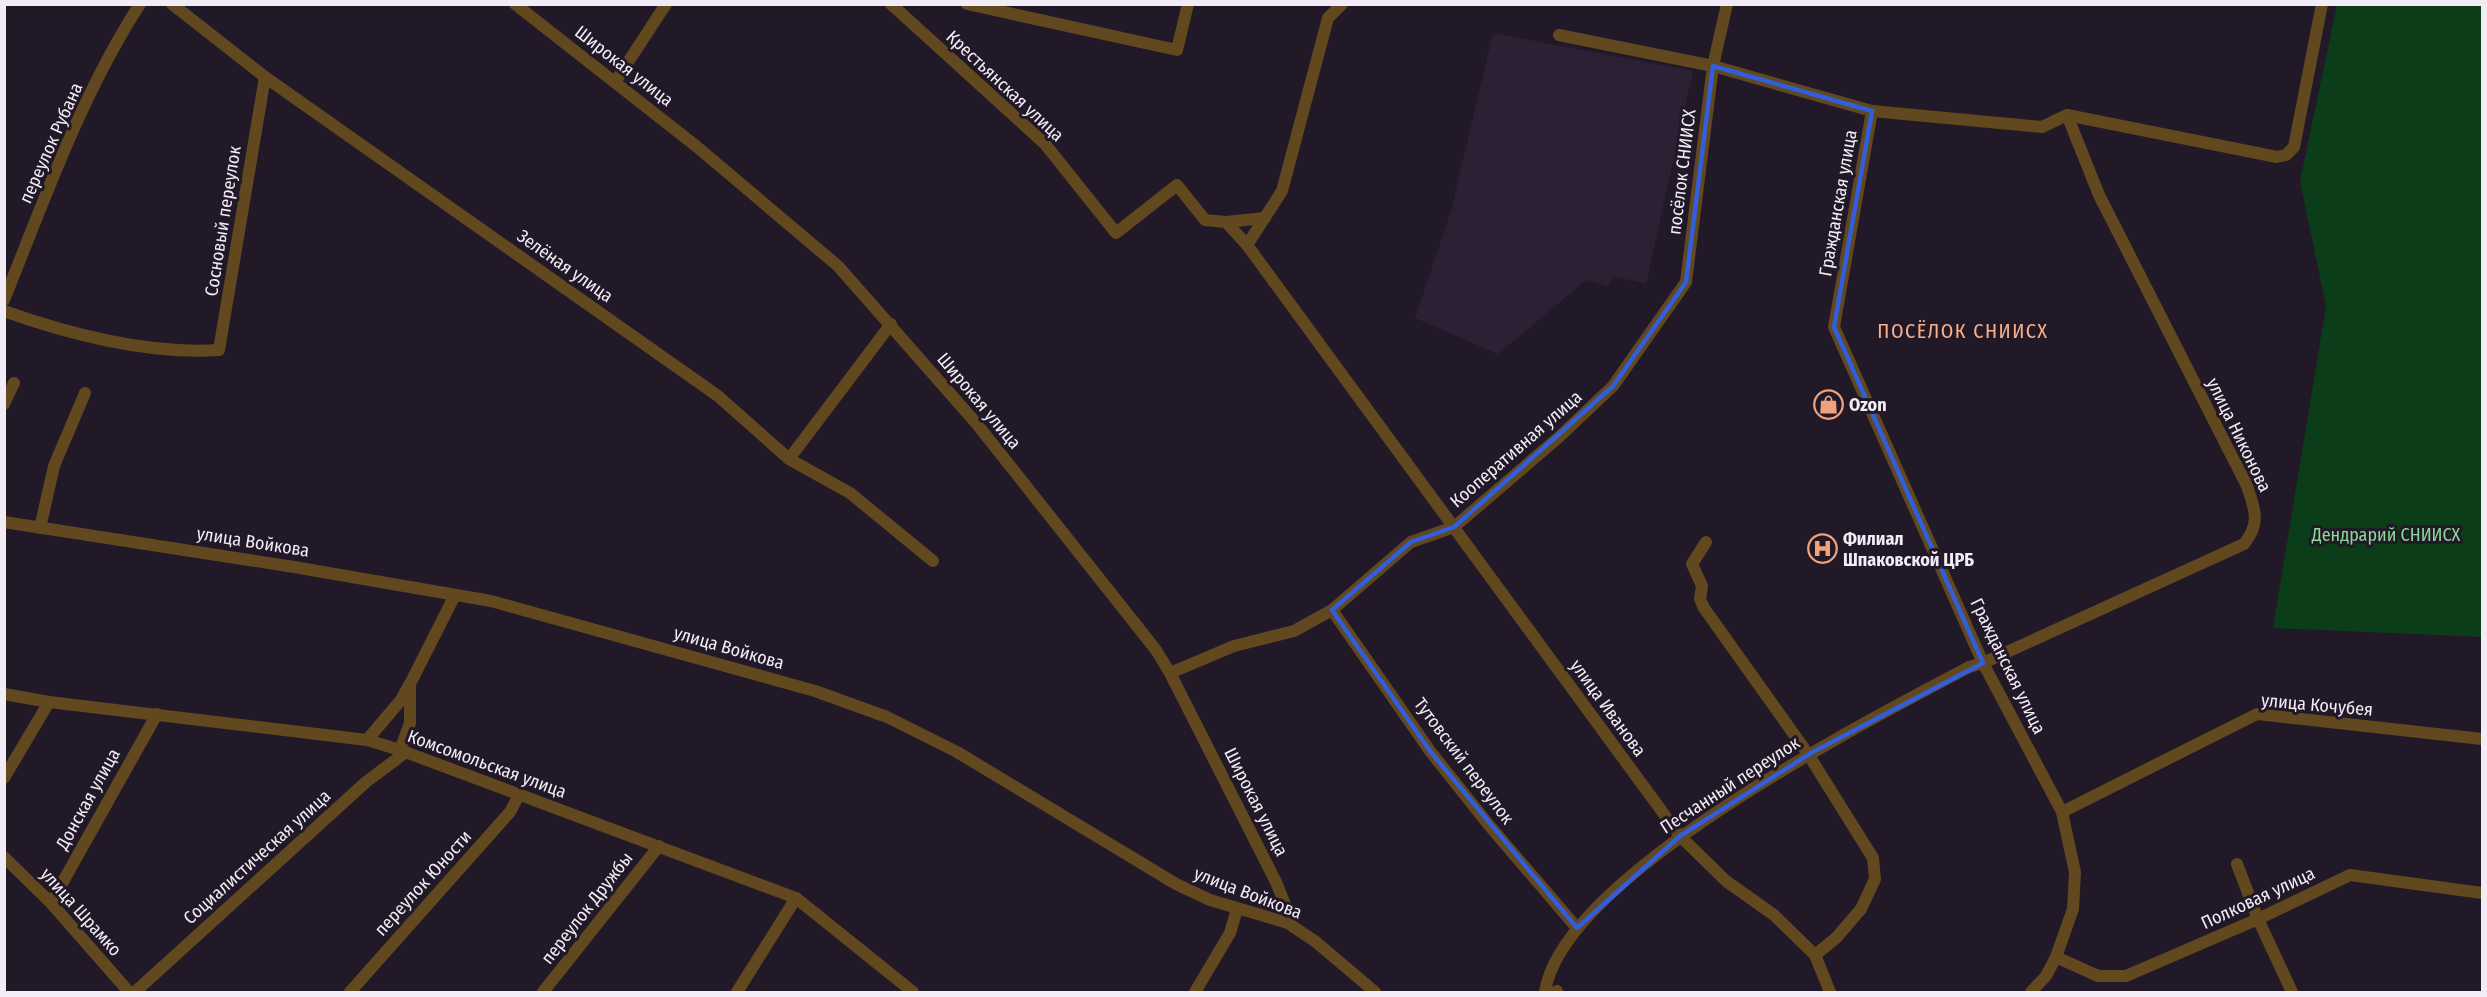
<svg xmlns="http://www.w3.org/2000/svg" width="2487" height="997" font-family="'Fira Sans Condensed',sans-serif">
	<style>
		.built { fill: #2c2134 }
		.green { fill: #0c3d19 }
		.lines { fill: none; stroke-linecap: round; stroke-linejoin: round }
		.minor { stroke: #62481e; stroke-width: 12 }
		.marked { fill: none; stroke: #325edb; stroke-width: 4.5; stroke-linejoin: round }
		.labels { text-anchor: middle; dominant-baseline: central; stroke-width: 6; stroke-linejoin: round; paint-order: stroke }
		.street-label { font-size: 18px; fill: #f1ecf6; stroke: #211927 }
		.poi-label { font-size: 18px; font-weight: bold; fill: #f1ecf6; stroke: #211927; text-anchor: start }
		.park-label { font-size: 18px; fill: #8ad997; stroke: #211927 }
		.neighbourhood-label { font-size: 20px; letter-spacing: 1.5px; fill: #f9af8a; stroke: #211927 }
	</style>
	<rect width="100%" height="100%" fill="#211927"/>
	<polygon class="built" points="1493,33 1693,71 1646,284 1613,276 1608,286 1586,280 1498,354 1415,318 1451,211"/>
	<polygon class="green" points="2337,5 2482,5 2482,637 2273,628 2326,306 2300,181"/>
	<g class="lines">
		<g class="minor">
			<polyline points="172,4 265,77 718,396 789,459 850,493 933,561"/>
			<polyline points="515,4 696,146 838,266 976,423 1156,650 1170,673 1276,882 1286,907 1288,923"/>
			<polyline points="891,4 1045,144 1116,233 1177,185 1205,220 1226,222 1265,218"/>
			<polyline points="967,4 1177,50 1188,4"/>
			<polyline points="1342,4 1328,18 1282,191 1247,245 1680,836 1726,881 1774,915 1815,955 1830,992"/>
			<polyline points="1559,35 1713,66 1872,111 2042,127 2067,115 2277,157 2286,155 2294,147 2322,4"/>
			<polyline points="615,82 666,4"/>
			<polyline points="1872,111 1834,327 1983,663 2062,812 2075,872 2073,909 2056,957 2046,976 2031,992"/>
			<polyline points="1226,222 1247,245"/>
			<path d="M4 300C44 201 81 95 140 4"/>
			<path d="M4 311C68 334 150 355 219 350L265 77"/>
			<polyline points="4,404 14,383"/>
			<polyline points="789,459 891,324"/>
			<polyline points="4,522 294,567 491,601 815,691 887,717 957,752 1176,884 1210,900 1288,923 1316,942 1375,992"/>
			<polyline points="40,528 54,466 85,393"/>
			<polyline points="1706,542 1692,564 1702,586 1700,599 1704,608 1808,754 1873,858 1875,879 1861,909 1836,938 1815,955"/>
			<polyline points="1332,610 1430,751 1488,824 1577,928"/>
			<polyline points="1170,673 1234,646 1294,631 1332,610 1411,542 1454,527 1559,437 1613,386 1686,282 1713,66 1727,4"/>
			<polyline points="4,694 49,702 367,740 400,750 796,898 913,992"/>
			<polyline points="367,740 401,700 409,685"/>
			<polyline points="400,750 410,723 410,684 455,595"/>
			<polyline points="4,778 49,702"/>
			<polyline points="2062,812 2257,714 2482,739"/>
			<polyline points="4,857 51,903 129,992"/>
			<polyline points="2237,864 2258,919 2292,992"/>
			<polyline points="51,903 157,714"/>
			<polyline points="2056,957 2098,976 2126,976 2258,919 2350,875 2482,893"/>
			<polyline points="135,992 366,782 406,752"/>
			<polyline points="350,992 510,812 519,795"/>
			<polyline points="543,992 659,846"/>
			<polyline points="737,992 796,898"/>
			<polyline points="1195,992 1230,933 1237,909"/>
			<path d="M1545 992C1562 876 1868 721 1969 667L1983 663 2244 544C2261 523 2255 510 2247 486L2099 195 2067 115"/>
			<polyline points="1555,992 1557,991"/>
		</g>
	</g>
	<path class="marked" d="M1713 66 1872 111 1834 327 1983 663 1811 753 1680 836 1577 928 1430 751 1332 610 1411 542 1454 527 1613 386 1686 282Z"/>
	<defs>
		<symbol id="shop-ring" viewBox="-11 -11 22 22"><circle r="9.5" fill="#211927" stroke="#f0a27a" stroke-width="1.5"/><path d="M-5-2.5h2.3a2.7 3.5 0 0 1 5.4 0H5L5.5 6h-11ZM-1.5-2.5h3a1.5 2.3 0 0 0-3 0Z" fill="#f0a27a"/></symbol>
		<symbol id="hospital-ring" viewBox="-11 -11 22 22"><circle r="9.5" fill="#211927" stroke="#f0a27a" stroke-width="1.5"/><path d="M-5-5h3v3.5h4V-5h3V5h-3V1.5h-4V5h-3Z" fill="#f0a27a"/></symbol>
	</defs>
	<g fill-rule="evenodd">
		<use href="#shop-ring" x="1812" y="388" width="33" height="33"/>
		<use href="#hospital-ring" x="1806" y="532" width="33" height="33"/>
	</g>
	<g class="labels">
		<g class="street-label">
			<text transform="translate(624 66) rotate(38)">Широкая улица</text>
			<text transform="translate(1005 86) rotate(43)">Крестьянская улица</text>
			<text transform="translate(51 143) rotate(-66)">переулок Рубана</text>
			<text transform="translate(1682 172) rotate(-83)">посёлок СНИИСХ</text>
			<text transform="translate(1838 203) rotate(-80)">Гражданская улица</text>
			<text transform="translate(223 221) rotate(-81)">Сосновый переулок</text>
			<text transform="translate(565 266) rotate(35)">Зелёная улица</text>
			<text transform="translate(979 401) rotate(50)">Широкая улица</text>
			<text transform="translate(2239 435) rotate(64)">улица Никонова</text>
			<text transform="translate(1516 449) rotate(-41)">Кооперативная улица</text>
			<text transform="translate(253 542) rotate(9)">улица Войкова</text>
			<text transform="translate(729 648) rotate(16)">улица Войкова</text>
			<text transform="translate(2008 666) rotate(64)">Гражданская улица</text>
			<text transform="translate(2317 705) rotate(5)">улица Кочубея</text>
			<text transform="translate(1608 708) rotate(54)">улица Иванова</text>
			<text transform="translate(1464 761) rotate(53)">Тутовский переулок</text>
			<text transform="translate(487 764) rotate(20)">Комсомольская улица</text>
			<text transform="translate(1730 785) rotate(-33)">Песчанный переулок</text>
			<text transform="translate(88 799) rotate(-61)">Донская улица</text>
			<text transform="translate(1256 802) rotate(63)">Широкая улица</text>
			<text transform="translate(257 857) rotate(-42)">Социалистическая улица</text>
			<text transform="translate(423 883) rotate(-48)">переулок Юности</text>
			<text transform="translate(1248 893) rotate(21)">улица Войкова</text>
			<text transform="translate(2258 898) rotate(-25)">Полковая улица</text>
			<text transform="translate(587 908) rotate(-52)">переулок Дружбы</text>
			<text transform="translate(81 912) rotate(48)">улица Шрамко</text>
		</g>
		<g class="poi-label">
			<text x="1849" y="405">Ozon</text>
			<text x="1843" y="539">Филиал<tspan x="1843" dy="21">Шпаковской ЦРБ</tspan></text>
		</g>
		<g class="park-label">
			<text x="2386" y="535">Дендрарий СНИИСХ</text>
		</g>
		<g class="neighbourhood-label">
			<text x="1963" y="331">ПОСЁЛОК СНИИСХ</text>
		</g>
	</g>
	<rect width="2487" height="997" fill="none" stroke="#f1ecf6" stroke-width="12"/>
</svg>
